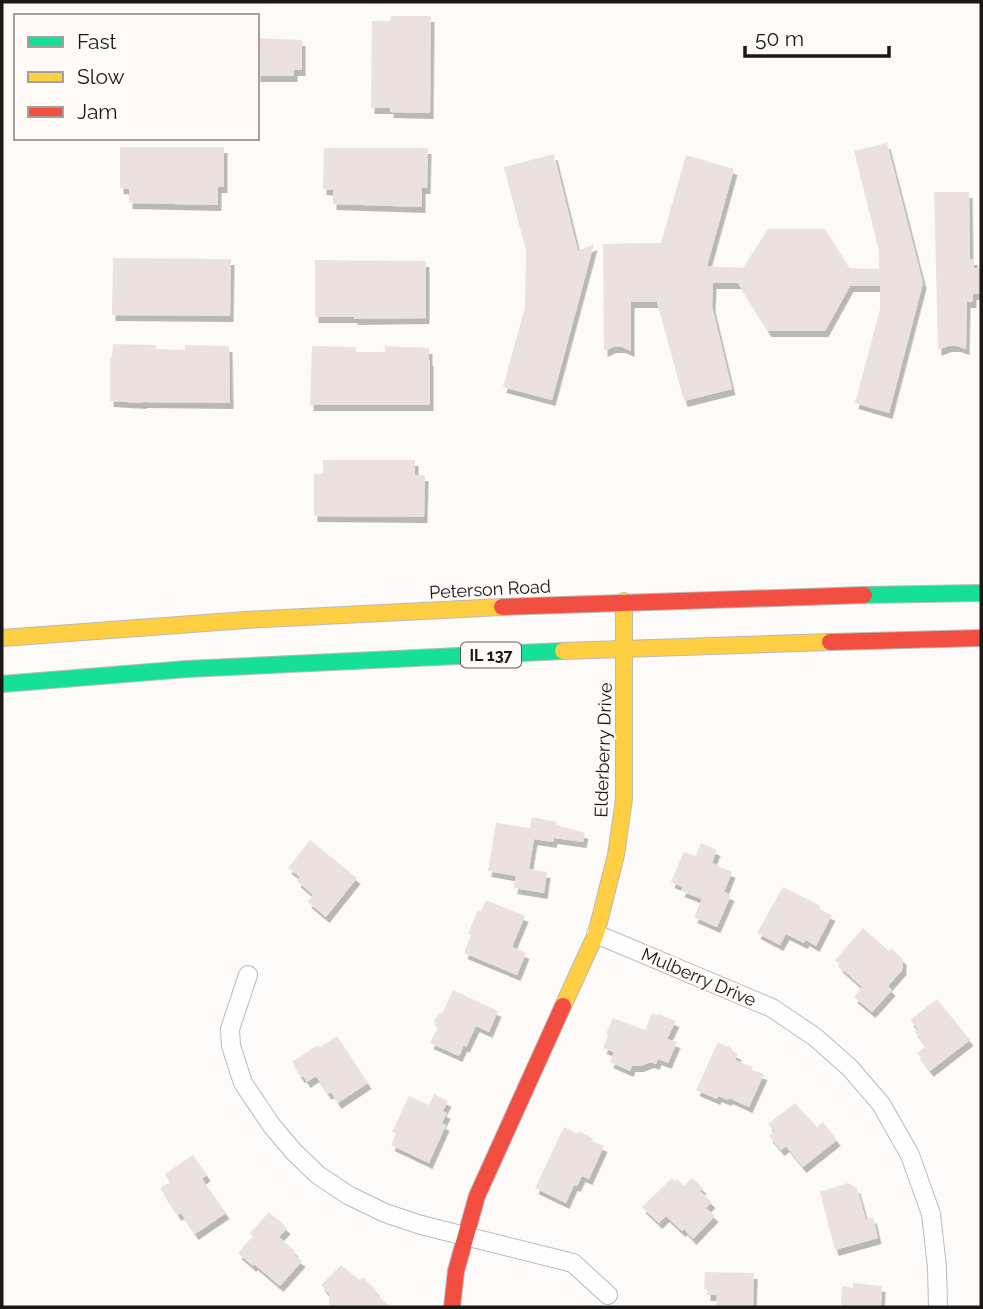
<svg xmlns="http://www.w3.org/2000/svg" width="983" height="1309" font-family="Raleway,sans-serif">
	<style>
		.building { fill: #ebe2e0; filter: url(#shadow) }
		.lines { fill: none; stroke-linecap: round; stroke-linejoin: round }
		.street-casing { stroke: #bcbab9; stroke-width: 20 }
		.fast-casing { stroke: #bcbab9; stroke-width: 18 }
		.slow-casing { stroke: #bcbab9; stroke-width: 18 }
		.jam-casing { stroke: #bcbab9; stroke-width: 18 }
		.street { stroke: #fffefe; stroke-width: 18 }
		.fast { stroke: #16e098; stroke-width: 16 }
		.slow { stroke: #ffcf43; stroke-width: 16 }
		.jam { stroke: #f24e42; stroke-width: 16 }
		.labels { text-anchor: middle; dominant-baseline: central; stroke-width: 5; stroke-linejoin: round; paint-order: stroke }
		.shield { fill: #fffaf7; stroke: #5f5c5a; stroke-width: 2 }
		.shield-label { font-size: 16px; font-weight: bold; fill: #1a1817 }
		.street-label { font-size: 18px; fill: #1a1817; stroke: #fffaf7 }
	</style>
	<defs>
		<filter id="shadow"><feDropShadow dx="3.5" dy="6" stdDeviation="0" flood-color="#0004"/></filter>
	</defs>
	<rect width="100%" height="100%" fill="#fdfbf9"/>
	<g class="building">
		<polygon points="391,16 431,16 430,113 390,112 390,108 371,108 372,21 390,21"/>
		<polygon points="259,38 302,40 302,70 294,70 294,76 257,76 257,39 259,39"/>
		<polygon points="887,143 923,283 889,413 855,403 880,309 880,286 850,286 825,331 768,331 738,283 713,283 712,306 732,389 684,401 657,302 631,302 631,351 622,347 613,347 604,351 603,244 661,243 686,155 734,169 707,266 743,268 768,229 825,229 849,268 879,269 879,251 854,151"/>
		<polygon points="120,147 224,147 224,187 218,187 218,205 129,203 129,189 120,188"/>
		<polygon points="324,148 428,148 427,188 422,188 422,207 333,204 333,190 323,189"/>
		<polygon points="554,154 578,251 594,244 552,400 503,387 525,307 526,251 504,167"/>
		<polygon points="934,192 969,192 970,259 974,259 974,268 981,268 981,294 973,294 973,302 967,302 966,349 957,346 948,346 938,350"/>
		<polygon points="113,258 231,259 230,316 112,315"/>
		<polygon points="315,260 426,261 426,318 354,319 354,317 315,317"/>
		<polygon points="113,344 156,345 156,349 185,350 185,345 229,346 230,403 143,402 143,403 110,401 110,357 112,357"/>
		<polygon points="312,346 356,347 356,352 385,352 385,346 429,348 429,360 430,360 430,405 310,405"/>
		<polygon points="323,460 415,460 415,475 425,475 424,517 314,516 314,474 323,474"/>
		<polygon points="532,817 557,822 556,825 585,833 583,842 554,838 553,842 534,839 529,869 547,872 544,893 514,888 516,876 488,871 496,823 530,828"/>
		<polygon points="310,840 357,878 326,917 308,902 313,895 297,881 300,877 288,868"/>
		<polygon points="701,843 717,850 712,863 732,872 724,892 731,895 717,927 694,917 702,899 681,891 683,887 671,882 684,852 696,856"/>
		<polygon points="783,887 819,905 821,910 832,915 816,946 806,940 804,943 786,934 780,945 757,933"/>
		<polygon points="486,900 525,916 512,947 526,953 517,975 464,953 471,935 468,934 478,910 481,911"/>
		<polygon points="863,928 889,951 891,948 903,959 903,969 888,986 892,990 872,1012 854,997 862,987 839,966 840,965 835,960"/>
		<polygon points="453,990 498,1011 489,1032 476,1026 466,1047 464,1045 459,1056 430,1043 437,1029 434,1021 438,1014 443,1012"/>
		<polygon points="937,999 970,1040 930,1071 917,1053 926,1046 914,1030 917,1028 910,1020"/>
		<polygon points="652,1013 657,1015 658,1014 676,1021 667,1039 677,1042 668,1063 658,1059 656,1064 651,1062 640,1066 632,1066 630,1071 610,1062 614,1052 603,1048 608,1035 606,1034 613,1018 645,1030"/>
		<polygon points="337,1036 368,1083 338,1103 331,1092 328,1094 316,1076 307,1082 303,1076 301,1077 292,1062 318,1045 320,1047"/>
		<polygon points="718,1042 733,1049 732,1051 738,1054 735,1060 753,1067 752,1070 764,1074 749,1107 729,1098 728,1100 718,1096 717,1099 696,1090"/>
		<polygon points="434,1094 448,1101 443,1111 447,1113 442,1123 446,1125 429,1163 391,1145 396,1134 392,1132 409,1096 429,1105"/>
		<polygon points="795,1103 817,1127 823,1122 837,1140 803,1167 786,1146 781,1150 769,1136 775,1132 768,1124"/>
		<polygon points="564,1127 578,1134 579,1131 593,1138 592,1141 604,1146 589,1179 582,1176 577,1186 574,1185 566,1203 535,1188"/>
		<polygon points="193,1155 207,1175 202,1179 226,1213 195,1234 181,1213 178,1215 160,1188 170,1182 165,1174"/>
		<polygon points="672,1178 675,1181 677,1179 684,1186 692,1178 703,1188 700,1191 712,1202 706,1208 715,1216 693,1239 684,1229 682,1231 666,1216 659,1223 642,1207"/>
		<polygon points="848,1183 857,1188 866,1220 873,1217 878,1238 835,1250 820,1192"/>
		<polygon points="269,1212 287,1228 279,1237 295,1251 293,1254 302,1261 280,1286 254,1264 253,1266 238,1253 253,1236 249,1234"/>
		<polygon points="341,1265 360,1280 362,1278 364,1278 376,1290 375,1293 390,1307 329,1307 329,1294 321,1285"/>
		<polygon points="705,1272 754,1273 753,1307 716,1307 717,1295 707,1295 707,1289 704,1289"/>
		<polygon points="853,1283 882,1286 881,1307 841,1307 842,1286 853,1288"/>
	</g>
	<g class="lines">
		<defs>
			<g id="street">
				<polyline points="596,934 772,1008 815,1037 850,1068 881,1104 910,1155 931,1214 937,1267 938,1307"/>
				<polyline points="248,975 230,1029 231,1046 243,1083 272,1126 294,1152 318,1175 348,1195 385,1213 421,1225 573,1263 608,1295"/>
			</g>
			<g id="fast">
				<polyline points="864,595 981,593"/>
				<polyline points="2,684 187,669 563,651"/>
			</g>
			<g id="slow">
				<polyline points="2,638 246,620 502,607"/>
				<polyline points="563,651 830,642"/>
				<polyline points="563,1006 596,934 616,855 624,799 624,601"/>
			</g>
			<g id="jam">
				<polyline points="502,607 864,595"/>
				<polyline points="830,642 981,638"/>
				<polyline points="452,1307 456,1271 477,1196 563,1006"/>
			</g>
		</defs>
		<use href="#street" class="street-casing"/>
		<use href="#fast" class="fast-casing"/>
		<use href="#slow" class="slow-casing"/>
		<use href="#jam" class="jam-casing"/>
		<use href="#street" class="street"/>
		<use href="#fast" class="fast"/>
		<use href="#slow" class="slow"/>
		<use href="#jam" class="jam"/>
	</g>
	<g class="labels">
		<rect class="shield" x="461" y="642.5" width="60" height="25" rx="5"/>
		<g class="shield-label">
			<text x="491" y="655">IL 137</text>
		</g>
		<g class="street-label">
			<text transform="translate(490 589) rotate(-3)">Peterson Road</text>
			<text transform="translate(603 750) rotate(-88)">Elderberry Drive</text>
			<text transform="translate(699 977) rotate(23)">Mulberry Drive</text>
		</g>
	</g>
	<rect width="983" height="1309" fill="none" stroke="#1a1817" stroke-width="7"/>
	<rect x="14" y="14" width="245" height="126" fill="#fffaf7" stroke="#a3a09d" stroke-width="2"/>
	<rect x="28" y="37" width="35" height="10" fill="#16e098" stroke="#a3a09d" stroke-width="2"/>
	<text x="77" y="49" font-size="21" fill="#1a1817">Fast</text>
	<rect x="28" y="72" width="35" height="10" fill="#ffcf43" stroke="#a3a09d" stroke-width="2"/>
	<text x="77" y="84" font-size="21" fill="#1a1817">Slow</text>
	<rect x="28" y="107" width="35" height="10" fill="#f24e42" stroke="#a3a09d" stroke-width="2"/>
	<text x="77" y="119" font-size="21" fill="#1a1817">Jam</text>
	<path d="M745 46v10h144v-10" fill="none" stroke="#1a1817" stroke-width="3.5"/>
	<text x="755" y="46" font-size="21" fill="#1a1817" stroke="#fffaf7" stroke-width="5" paint-order="stroke">50 m</text>
</svg>
